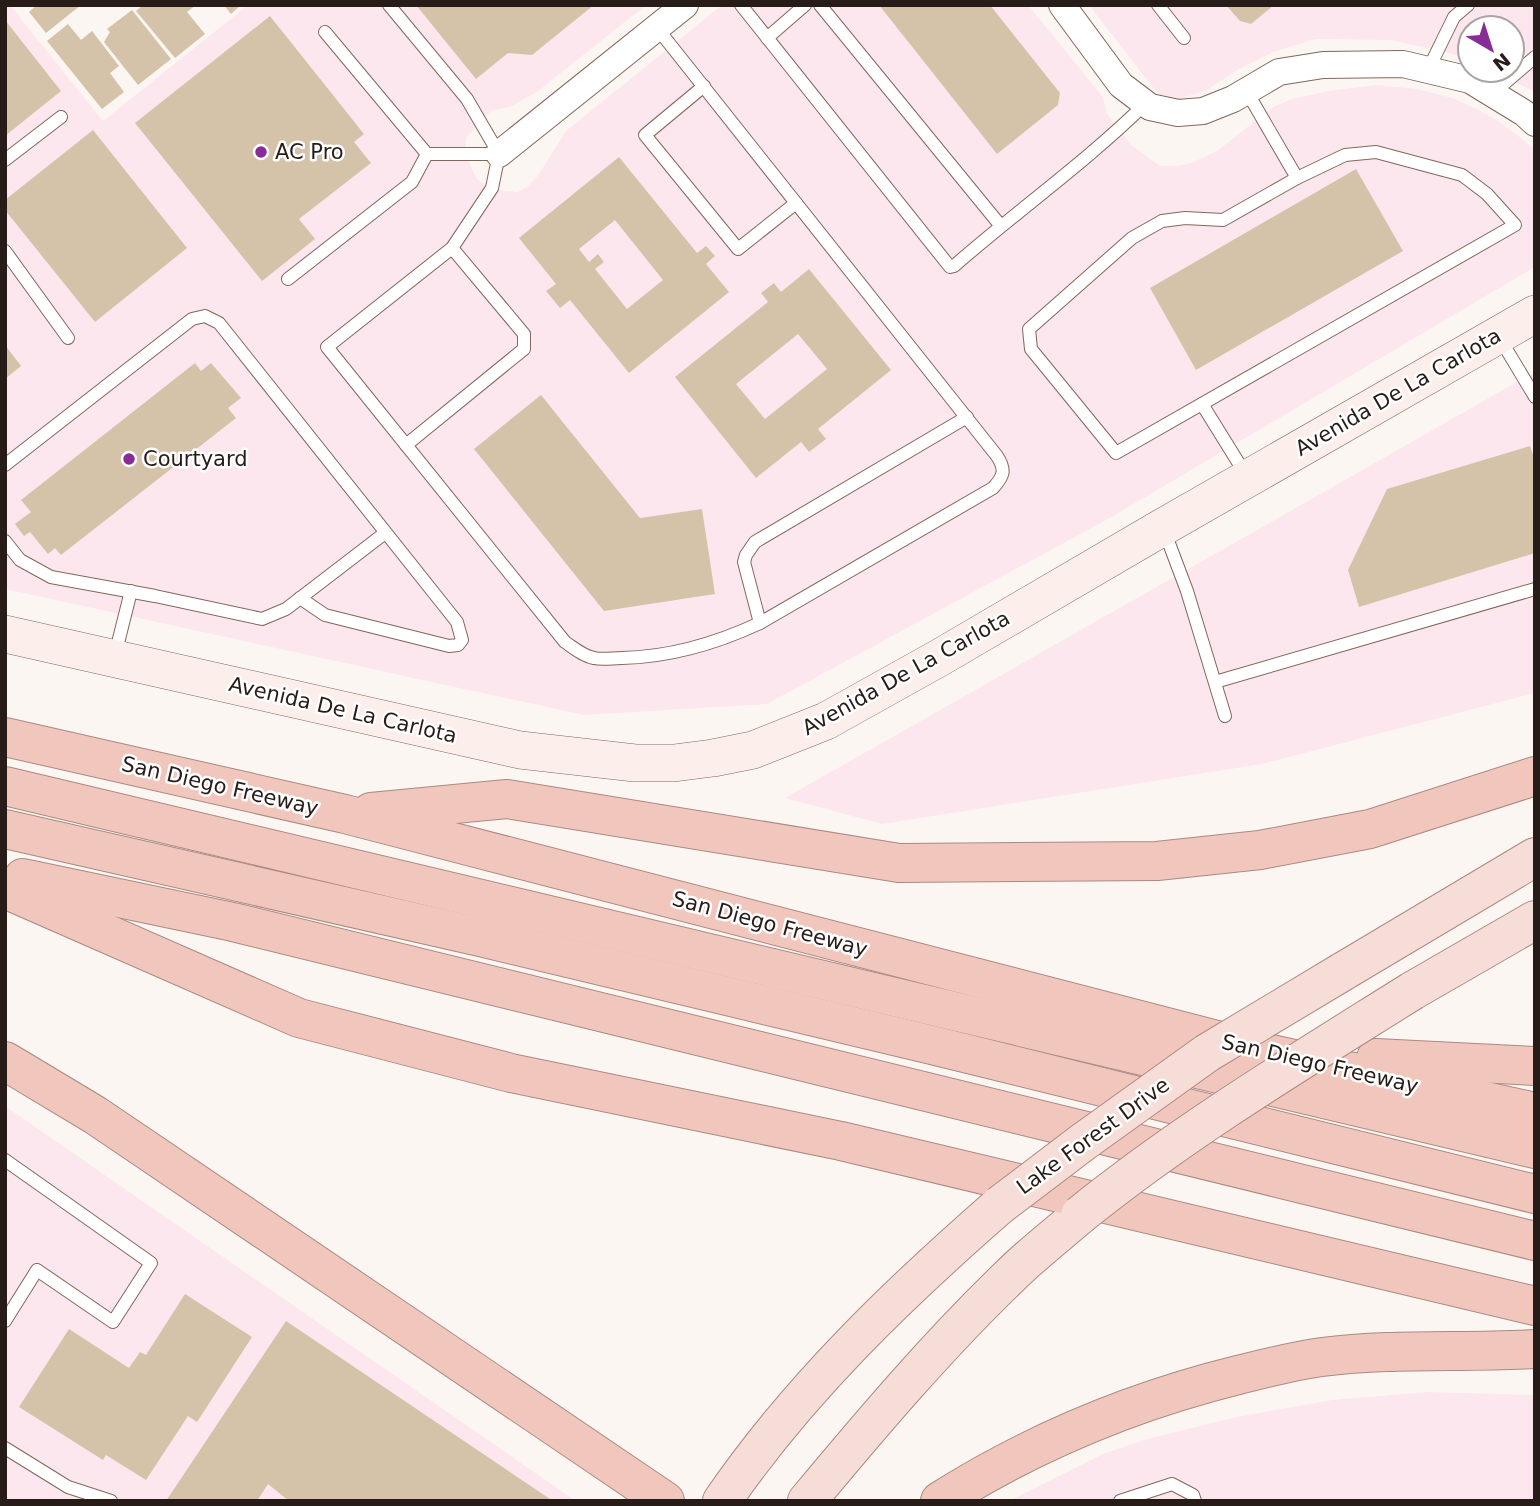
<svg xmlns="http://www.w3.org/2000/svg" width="1540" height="1506" font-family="'DejaVu Sans',sans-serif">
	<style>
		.commercial { fill: #fce7ee }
		.building { fill: #d5c3a9; fill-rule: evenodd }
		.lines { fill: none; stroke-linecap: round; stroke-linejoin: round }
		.lane-casing { stroke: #82675c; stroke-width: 14 }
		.street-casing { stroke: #82675c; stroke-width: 28 }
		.secondary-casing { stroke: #82675c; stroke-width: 38 }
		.primary-casing { stroke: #aa8a82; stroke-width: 40 }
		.highway-casing { stroke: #aa8a82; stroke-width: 40 }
		.lane { stroke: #fff; stroke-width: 12 }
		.street { stroke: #fff; stroke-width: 26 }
		.secondary { stroke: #fbeeeb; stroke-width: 37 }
		.primary { stroke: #f7ddd7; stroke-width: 38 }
		.highway { stroke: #f1c6bc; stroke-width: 38 }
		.primary-bridge-casing { stroke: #aa8a82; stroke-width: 40; stroke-linecap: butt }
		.primary-bridge { stroke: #f7ddd7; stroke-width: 38 }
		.poi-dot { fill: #882c97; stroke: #fff; stroke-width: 2.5 }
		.labels { text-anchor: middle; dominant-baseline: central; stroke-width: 5; stroke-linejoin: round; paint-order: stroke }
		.poi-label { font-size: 21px; fill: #271c17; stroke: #fff; text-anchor: start }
		.street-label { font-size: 21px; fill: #271c17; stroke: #fff }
	</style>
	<rect width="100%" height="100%" fill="#fcf6f3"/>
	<g class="commercial">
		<polygon points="5,5 10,5 103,121 248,5 646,5 537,92 512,106 491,111 466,138 465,154 477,179 484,184 504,191 517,192 527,187 537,177 566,131 722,5 1028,5 1103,97 1107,114 1131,145 1160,166 1178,166 1191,163 1217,151 1273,107 1292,99 1328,91 1376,85 1418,89 1452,98 1477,109 1500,122 1535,149 1535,267 1108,519 767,704 584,715 5,589"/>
		<polygon points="1089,5 1535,5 1535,92 1492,70 1512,70 1512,28 1470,28 1470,58 1392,40 1316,39 1273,52 1239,69 1207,90 1177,100 1158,94"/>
		<polygon points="1535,372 1535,693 1262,764 882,824 785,798"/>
		<polygon points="5,1106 576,1501 5,1501"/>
		<polygon points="1427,1392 1535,1395 1535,1501 1009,1501 1103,1454 1147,1439 1237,1417 1332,1400"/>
	</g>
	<g class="building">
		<polygon points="37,5 81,5 46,33 29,12"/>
		<polygon points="143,5 196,5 187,12 205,34 175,58 136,11"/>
		<polygon points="224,5 241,5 231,14"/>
		<polygon points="416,5 594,5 532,55 508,53 476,79"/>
		<polygon points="879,5 990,5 1060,93 1058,105 997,154"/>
		<polygon points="1226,5 1274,5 1251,24 1240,21"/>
		<polygon points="132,10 171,59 138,85 104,42 110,32 107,29"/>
		<polygon points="270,16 364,134 354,142 371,163 299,219 315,239 262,281 135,123"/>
		<polygon points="5,20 61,91 5,136"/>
		<polygon points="68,24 81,40 92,31 119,66 110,73 124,92 102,109 47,41"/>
		<polygon points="93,130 187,248 95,322 5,210 5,200"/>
		<path d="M619 157 697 253 706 246 715 256 706 264 729 292 629 373 570 300 560 308 546 291 556 284 519 238ZM615 220 663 280 627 309 595 269 604 262 598 254 589 262 579 249Z"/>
		<polygon points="1356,169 1403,251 1196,370 1150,288"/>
		<path d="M809 269 891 370 818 429 826 439 809 452 801 442 756 478 675 377 768 302 761 293 774 283 781 292ZM798 334 827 369 765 419 736 384Z"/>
		<polygon points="5,345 21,366 5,379"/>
		<polygon points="195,363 201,371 211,363 241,398 228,408 236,418 61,555 55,548 48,554 30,532 24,536 15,524 31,512 21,500"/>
		<polygon points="541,395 640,518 702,509 715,594 604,611 474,449"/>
		<polygon points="1530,446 1535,461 1535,553 1359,607 1348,570 1387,489"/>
		<polygon points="185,1294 252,1337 197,1422 188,1416 146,1480 106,1455 103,1460 19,1407 69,1329 129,1368 140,1352 146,1355"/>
		<polygon points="286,1321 553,1501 289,1501 268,1484 257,1501 166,1501"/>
	</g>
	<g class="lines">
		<defs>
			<g id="lane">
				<path d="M389 5 467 99 499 154 492 188 452 248 327 347 565 642C574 648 583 656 594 658 602 660 613 658 622 658 671 657 715 644 760 623L993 488C1004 476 1006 470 997 456L657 28"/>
				<path d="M741 5 950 267 954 266C1017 211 1086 162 1145 104"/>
				<polyline points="820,5 1000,225"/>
				<polyline points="1158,5 1184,38"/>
				<polyline points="325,32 427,154 499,154"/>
				<polyline points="767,38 805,5"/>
				<polyline points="1428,70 1454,17 1468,5"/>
				<polyline points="704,86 645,135 738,249 796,203"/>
				<polyline points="1247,92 1297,178"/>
				<polyline points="1492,94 1535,57"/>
				<polygon points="1376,152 1462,175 1487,194 1515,225 1116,453 1031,349 1029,329 1132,238 1162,221 1185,218 1223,220 1297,178 1345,155"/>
				<polyline points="5,160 61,117"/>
				<polyline points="5,251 68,338"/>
				<polyline points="288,279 412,182 427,154"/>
				<polyline points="1499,337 1535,397"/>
				<polyline points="1202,404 1246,475"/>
				<polyline points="406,445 524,349 524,334 452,248"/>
				<polyline points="5,465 192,319 205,316 219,323 457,622 462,640 458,645 449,646 325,615 300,598"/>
				<polyline points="1164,530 1187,591 1225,716"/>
				<polyline points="5,541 20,560 51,577 155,596 262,619 286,609 385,533"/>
				<polyline points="760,623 744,562 746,555 755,542 967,417"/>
				<polyline points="115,655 131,591"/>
				<polyline points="1215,682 1535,589"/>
				<polyline points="5,1160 151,1263 113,1322 37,1270 5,1321"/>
				<polyline points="5,1448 68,1487 111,1501"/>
				<polyline points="1120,1501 1172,1484 1193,1495 1195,1501"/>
			</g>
			<g id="street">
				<polyline points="1062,5 1121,85 1150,107 1178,113 1203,111 1233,99 1279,72 1323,65 1403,64 1470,80 1524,113 1535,123"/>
				<polyline points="499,154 685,5"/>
			</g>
			<polyline id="secondary" points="5,634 520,750 635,763 674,763 713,758 753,750 826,721 939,658 1163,527 1535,314"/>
			<g id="primary">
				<polyline points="1342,972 1535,857"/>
				<polyline points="1412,991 1535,920"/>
				<path d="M722 1501C799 1389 898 1294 1000 1205"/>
				<path d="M807 1501C872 1423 938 1345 1011 1275 1032 1254 1057 1235 1080 1215"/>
			</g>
			<g id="highway">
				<polyline points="5,737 345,814 1267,1053 1535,1112"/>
				<polyline points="5,786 1535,1149"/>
				<polyline points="371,812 507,799 899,863 1157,861 1260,850 1370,829 1535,776"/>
				<polyline points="5,829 480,937 932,1045 1535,1194"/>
				<polyline points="23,878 233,922 1535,1241"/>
				<polyline points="5,889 299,1018 511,1073 841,1141 1535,1306"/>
				<polyline points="1376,1058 1535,1066"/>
				<polyline points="5,1061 95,1115 665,1501"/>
				<path d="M940 1501C1032 1443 1133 1401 1238 1375 1266 1368 1293 1361 1322 1357 1393 1348 1463 1353 1535 1349"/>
			</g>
		</defs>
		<use href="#lane" class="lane-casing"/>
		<use href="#street" class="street-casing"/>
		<use href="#secondary" class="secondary-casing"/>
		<use href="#primary" class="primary-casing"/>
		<use href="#highway" class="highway-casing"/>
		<use href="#lane" class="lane"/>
		<use href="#street" class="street"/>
		<use href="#secondary" class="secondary"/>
		<use href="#primary" class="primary"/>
		<use href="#highway" class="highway"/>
		<defs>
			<g id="primary-bridge">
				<polyline points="1000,1205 1083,1142 1207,1053 1342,972"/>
				<path d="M1080 1215C1184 1131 1299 1062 1412 991"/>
			</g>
		</defs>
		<use href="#primary-bridge" class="primary-bridge-casing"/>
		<use href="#primary-bridge" class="primary-bridge"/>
	</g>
	<g class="poi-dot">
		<circle cx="261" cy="152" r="7"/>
		<circle cx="129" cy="459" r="7"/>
	</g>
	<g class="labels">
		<g class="poi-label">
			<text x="275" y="152">AC Pro</text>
			<text x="143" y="459">Courtyard</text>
		</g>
		<g class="street-label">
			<text transform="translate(1398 392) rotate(-30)">Avenida De La Carlota</text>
			<text transform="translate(906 673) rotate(-29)">Avenida De La Carlota</text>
			<text transform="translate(343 710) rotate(13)">Avenida De La Carlota</text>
			<text transform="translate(220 786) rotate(13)">San Diego Freeway</text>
			<text transform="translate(770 924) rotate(15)">San Diego Freeway</text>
			<text transform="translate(1320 1064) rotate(13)">San Diego Freeway</text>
			<text transform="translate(1093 1136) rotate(-36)">Lake Forest Drive</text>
		</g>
	</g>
	<rect width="1540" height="1506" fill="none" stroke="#271c17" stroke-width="14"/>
	<g transform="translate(1491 49) rotate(141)"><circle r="33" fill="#ffffff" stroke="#a9a4a2" stroke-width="2"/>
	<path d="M0-5L12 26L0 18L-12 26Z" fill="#882c97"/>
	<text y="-10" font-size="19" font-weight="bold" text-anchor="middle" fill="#271c17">N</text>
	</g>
</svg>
